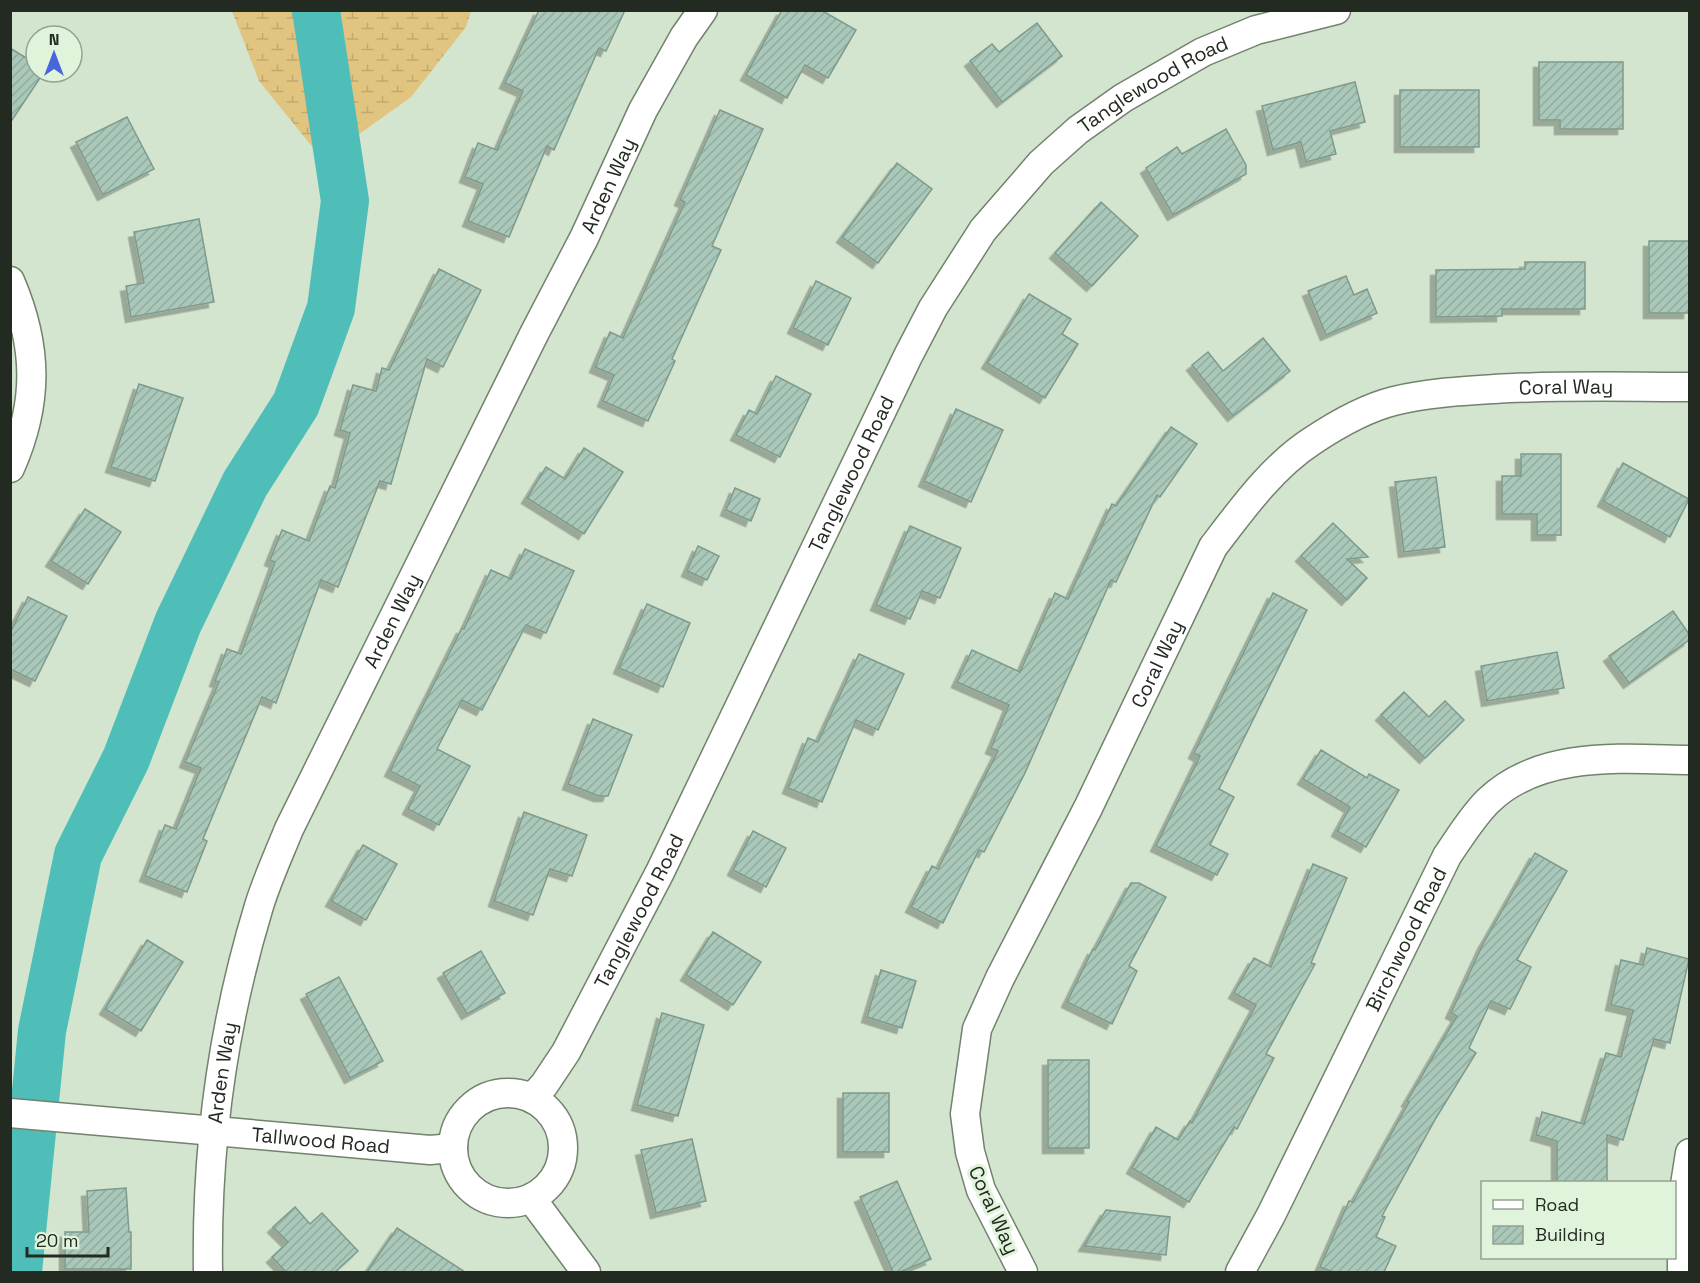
<svg xmlns="http://www.w3.org/2000/svg" width="1700" height="1283" font-family="'Space Grotesk',sans-serif">
	<style>
		.wetland { fill: url(#wetland-marsh) }
		.lines { fill: none; stroke-linecap: round; stroke-linejoin: round }
		.river { stroke: #50beb8; stroke-width: 48 }
		.building { fill: url(#building-hatch); stroke: #7e9a8d; stroke-width: 1.5; filter: url(#shadow) }
		.minor-casing { stroke: #72826d; stroke-width: 31 }
		.minor { stroke: #fff; stroke-width: 28 }
		.labels { text-anchor: middle; dominant-baseline: central; stroke-width: 6; stroke-linejoin: round; paint-order: stroke }
		.street-label { font-size: 20px; fill: #232a21; stroke: #e0f3db }
	</style>
	<defs>
		<pattern id="wetland-marsh" width="20" height="14" patternUnits="userSpaceOnUse" patternTransform="scale(1.5)"><rect width="20" height="14" fill="#e1c47f"/><path d="M1 5h8M5 5V1M11 12h8M15 12V8" fill="none" stroke="#c1a96d"/></pattern>
		<pattern id="building-hatch" width="6" height="6" patternUnits="userSpaceOnUse" patternTransform="scale(1.5)"><rect width="6" height="6" fill="#aac8ba"/><path d="M-1 1l2-2M0 6l6-6M5 7l2-2" fill="none" stroke="#92aca0"/></pattern>
		<filter id="shadow"><feDropShadow dx="-5.5" dy="5.5" stdDeviation="0" flood-color="#0004"/></filter>
	</defs>
	<rect width="100%" height="100%" fill="#d3e5ce"/>
	<polygon class="wetland" points="232,11 471,11 466,27 411,97 323,160 259,81"/>
	<g class="lines">
		<polyline class="river" points="18,1272 42,1031 78,855 126,759 178,623 245,484 296,404 331,308 345,201 316,10"/>
	</g>
	<g class="building">
		<polygon points="539,10 625,10 606,51 599,48 554,150 547,146 509,237 468,221 483,184 465,177 478,143 497,150 523,91 505,83"/>
		<polygon points="782,10 821,10 856,30 828,78 805,65 787,98 746,75"/>
		<polygon points="1037,23 1062,56 1002,102 970,61 992,44 999,52"/>
		<polygon points="10,48 36,64 36,72 44,72 10,123"/>
		<polygon points="1539,62 1623,62 1623,129 1560,129 1560,120 1539,120"/>
		<polygon points="1355,82 1365,122 1330,131 1336,154 1306,162 1301,142 1273,150 1262,106"/>
		<rect x="1400" y="90" width="79" height="57"/>
		<polygon points="720,110 763,129 712,246 721,250 672,359 675,361 648,421 603,401 614,375 595,367 610,332 623,338 685,202 680,200"/>
		<polygon points="127,117 154,169 103,195 76,142"/>
		<polygon points="1226,129 1246,165 1246,174 1173,215 1146,168 1177,147 1182,154"/>
		<polygon points="897,163 932,189 878,263 842,237"/>
		<polygon points="1101,202 1138,236 1092,286 1055,253"/>
		<polygon points="199,219 214,302 131,317 126,286 144,283 134,232"/>
		<rect x="1649" y="241" width="40" height="72"/>
		<polygon points="1525,262 1585,262 1585,309 1502,309 1502,316 1436,317 1436,270 1525,269"/>
		<polygon points="439,269 481,290 443,367 427,359 391,484 380,481 338,587 321,580 276,703 262,697 203,839 207,841 187,892 145,876 165,825 176,829 201,768 185,762 219,682 215,681 227,649 241,654 275,562 270,560 282,530 309,541 330,486 335,488 350,433 340,430 353,385 376,391 382,368 389,370"/>
		<polygon points="1346,276 1354,295 1367,289 1377,313 1326,335 1308,291"/>
		<polygon points="816,281 851,298 828,345 793,328"/>
		<polygon points="1029,294 1071,319 1062,334 1078,344 1045,398 987,363"/>
		<polygon points="1263,338 1290,371 1233,416 1192,365 1208,352 1223,371"/>
		<polygon points="776,376 811,394 780,457 736,435 749,410 757,414"/>
		<polygon points="139,384 183,398 155,481 111,467"/>
		<polygon points="956,409 1003,430 971,502 924,481"/>
		<polygon points="1171,427 1197,444 1160,497 1157,495 1116,582 1111,580 1024,775 984,852 979,850 943,923 911,907 932,866 938,869 998,751 991,748 1009,705 957,682 972,650 1020,672 1055,593 1068,599 1112,504 1116,506"/>
		<polygon points="584,448 623,472 584,534 527,498 546,467 565,479"/>
		<polygon points="1521,454 1561,454 1561,535 1537,535 1537,514 1502,514 1502,476 1521,476"/>
		<polygon points="1623,463 1689,499 1670,537 1603,501"/>
		<polygon points="1436,477 1445,547 1404,552 1395,482"/>
		<polygon points="735,488 760,499 751,521 726,510"/>
		<polygon points="85,509 121,532 88,584 51,561"/>
		<polygon points="1333,523 1368,557 1347,559 1367,578 1347,600 1301,556"/>
		<polygon points="910,526 961,548 940,598 922,591 910,619 876,605"/>
		<polygon points="698,546 719,556 707,580 687,571"/>
		<polygon points="525,549 574,571 546,633 526,625 482,710 462,700 437,749 470,766 439,825 408,809 420,786 390,771 462,628 464,629 491,570 511,579"/>
		<polygon points="1273,593 1307,610 1219,789 1234,797 1210,845 1228,854 1217,875 1156,846 1200,756 1194,753"/>
		<polygon points="28,597 67,616 35,681 10,669 10,633"/>
		<polygon points="647,604 690,623 663,687 619,668"/>
		<polygon points="1673,611 1689,634 1689,640 1629,683 1609,656"/>
		<polygon points="1557,652 1564,688 1487,701 1481,666"/>
		<polygon points="859,654 904,674 878,730 856,720 822,802 788,788 808,738 818,742"/>
		<polygon points="1404,692 1429,717 1445,701 1464,720 1425,758 1381,715"/>
		<polygon points="593,719 632,735 608,796 599,796 568,784"/>
		<polygon points="1321,750 1367,778 1369,774 1399,790 1366,847 1337,831 1350,807 1303,779"/>
		<polygon points="524,812 587,835 572,876 550,869 533,915 494,901"/>
		<polygon points="753,831 786,848 766,887 733,870"/>
		<polygon points="363,845 397,864 366,920 331,901"/>
		<polygon points="1535,853 1567,871 1517,960 1531,967 1510,1009 1491,1001 1469,1048 1476,1053 1436,1118 1382,1216 1385,1217 1376,1237 1396,1246 1384,1272 1333,1272 1320,1267 1349,1201 1353,1202 1409,1102 1407,1101 1457,1016 1451,1013 1483,944"/>
		<polygon points="1313,864 1347,878 1311,963 1315,964 1266,1054 1274,1058 1237,1129 1234,1127 1189,1202 1132,1168 1156,1127 1178,1140 1190,1121 1192,1123 1256,1005 1234,993 1254,958 1271,967"/>
		<polygon points="1131,883 1139,883 1166,897 1129,966 1137,971 1112,1024 1067,1002 1093,949 1095,950"/>
		<polygon points="713,932 761,962 733,1005 686,975"/>
		<polygon points="147,940 183,962 141,1031 105,1009"/>
		<polygon points="1647,948 1689,959 1670,1043 1654,1039 1623,1140 1607,1135 1607,1182 1557,1182 1557,1141 1536,1135 1542,1112 1584,1124 1606,1053 1621,1057 1633,1010 1611,1005 1621,960 1643,965"/>
		<polygon points="481,951 505,993 467,1014 443,973"/>
		<polygon points="881,970 916,981 902,1028 867,1017"/>
		<polygon points="339,977 383,1061 350,1078 306,994"/>
		<polygon points="662,1013 704,1025 678,1116 637,1105"/>
		<rect x="1048" y="1060" width="41" height="88"/>
		<rect x="843" y="1093" width="46" height="59"/>
		<polygon points="692,1139 706,1201 656,1213 641,1150"/>
		<polygon points="897,1181 931,1259 900,1272 893,1272 860,1197"/>
		<polygon points="126,1188 129,1232 131,1232 131,1269 65,1269 65,1232 89,1232 87,1191"/>
		<polygon points="295,1207 310,1224 322,1213 358,1251 335,1272 286,1272 272,1257 288,1242 273,1227"/>
		<polygon points="1106,1210 1170,1217 1166,1255 1084,1246"/>
		<polygon points="397,1228 465,1272 367,1272"/>
	</g>
	<g class="lines">
		<defs>
			<g id="minor">
				<path d="M10 281C38 346 39 403 10 468"/>
				<circle cx="508" cy="1148" r="55"/>
				<path id="s1" d="M532 1098 544 1085 566 1052 660 872 908 356 933 308 983 230 1041 163 1078 130 1123 98 1203 52 1256 30 1336 10"/>
				<path id="s2" d="M10 1113 430 1150 453 1148"/>
				<polyline points="531,1198 586,1272"/>
				<path id="s3" d="M208 1272C206 1149 223 1024 259 906 267 880 279 854 289 829L534 334 584 238 643 110 684 37 703 10"/>
				<path id="s4" d="M1023 1272 981 1190 970 1152 965 1114 977 1029 1000 978 1088 808 1213 547C1242 509 1272 467 1312 441 1336 425 1366 408 1394 401 1426 393 1461 391 1494 389 1559 385 1624 387 1690 387"/>
				<path id="s5" d="M1240 1272 1271 1215 1447 856C1460 837 1472 817 1488 801 1541 750 1622 759 1690 760"/>
				<polyline points="1682,1272 1682,1204 1690,1153"/>
			</g>
		</defs>
		<use href="#minor" class="minor-casing"/>
		<use href="#minor" class="minor"/>
	</g>
	<g class="labels">
		<g class="street-label">
			<text stroke="none"><textPath href="#s1" startOffset="1206">Tanglewood Road</textPath></text>
			<text stroke="none"><textPath href="#s3" startOffset="1172">Arden Way</textPath></text>
			<text stroke="none"><textPath href="#s4" startOffset="1203">Coral Way</textPath></text>
			<text stroke="none"><textPath href="#s1" startOffset="702">Tanglewood Road</textPath></text>
			<text stroke="none"><textPath href="#s3" startOffset="686">Arden Way</textPath></text>
			<text stroke="none"><textPath href="#s4" startOffset="663">Coral Way</textPath></text>
			<text stroke="none"><textPath href="#s1" startOffset="216">Tanglewood Road</textPath></text>
			<text stroke="none"><textPath href="#s5" startOffset="372">Birchwood Road</textPath></text>
			<text stroke="none"><textPath href="#s3" startOffset="200">Arden Way</textPath></text>
			<text stroke="none"><textPath href="#s2" startOffset="312">Tallwood Road</textPath></text>
			<text transform="translate(994 1210) rotate(66)">Coral Way</text>
		</g>
	</g>
	<rect width="1700" height="1283" fill="none" stroke="#232a21" stroke-width="24"/>
	<rect x="1481" y="1181" width="195" height="78" fill="#e0f3db" stroke="#94a391" stroke-width="1.5"/>
	<rect x="1493" y="1200" width="30" height="9" fill="#ffffff" stroke="#94a391" stroke-width="1.5"/>
	<text x="1535" y="1211" font-size="18" fill="#232a21">Road</text>
	<rect x="1493" y="1226" width="30" height="18" fill="url(#building-hatch)" stroke="#94a391" stroke-width="1.5"/>
	<text x="1535" y="1241" font-size="18" fill="#232a21">Building</text>
	<g transform="translate(54 54)"><circle r="28" fill="#e0f3db" stroke="#94a391" stroke-width="1.5"/>
	<path d="M0-4.5L10 22L0 15L-10 22Z" fill="#4666d9"/>
	<text y="-9" font-size="16" font-weight="bold" text-anchor="middle" fill="#232a21">N</text>
	</g>
	<path d="M27 1247v9h81v-9" fill="none" stroke="#232a21" stroke-width="3"/>
	<text x="36" y="1247" font-size="18" fill="#232a21" stroke="#e0f3db" stroke-width="4.5" paint-order="stroke">20 m</text>
</svg>
